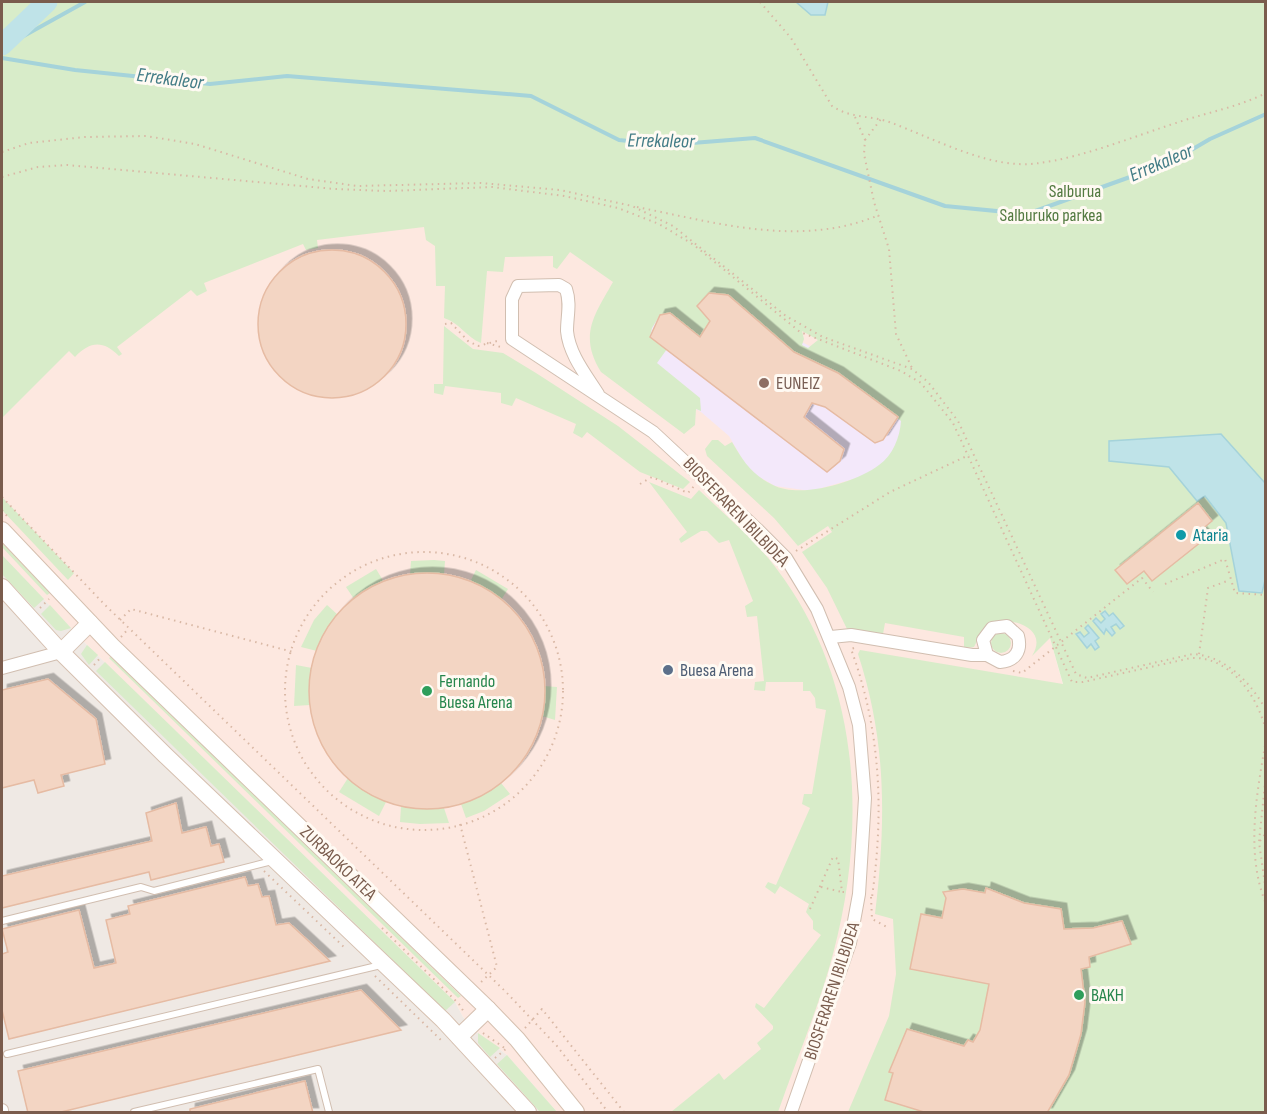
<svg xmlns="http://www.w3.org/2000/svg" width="1267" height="1114" font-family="'Sofia Sans Condensed',sans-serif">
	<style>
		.commercial { fill: #fde8e0 }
		.industrial { fill: #efe9e4 }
		.education { fill: #f3e8fa }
		.green { fill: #d8ecc9; fill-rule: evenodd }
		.water { fill: #bfe3e8; stroke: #a5d3da; stroke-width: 1.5 }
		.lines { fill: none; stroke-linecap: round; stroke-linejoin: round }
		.stream { stroke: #a5d3da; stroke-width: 4 }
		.river { stroke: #bfe3e8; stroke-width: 21 }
		.building { fill: #f3d5c3; stroke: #e6bba3; stroke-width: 1.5; filter: url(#shadow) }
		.lane-casing { stroke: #d1beb0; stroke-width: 8 }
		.street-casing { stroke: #d1beb0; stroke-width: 14 }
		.secondary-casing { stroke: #d6c0b0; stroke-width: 18 }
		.path { stroke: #d9b8a5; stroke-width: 2; stroke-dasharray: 1.5 4.5; stroke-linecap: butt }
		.lane { stroke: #fff; stroke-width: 6 }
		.street { stroke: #fff; stroke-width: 12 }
		.secondary { stroke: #fff; stroke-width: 16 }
		.education-dot { fill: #8d6e63; stroke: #fffaf3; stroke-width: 2 }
		.culture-dot { fill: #0f9aa8; stroke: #fffaf3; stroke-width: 2 }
		.service-dot { fill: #5c6f8a; stroke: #fffaf3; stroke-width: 2 }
		.leisure-dot { fill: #2e9e5b; stroke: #fffaf3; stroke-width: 2 }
		.labels { text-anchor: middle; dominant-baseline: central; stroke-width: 6; stroke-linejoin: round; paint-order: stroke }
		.park-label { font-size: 18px; fill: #537a41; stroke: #fffaf3 }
		.education-label { font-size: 18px; fill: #785e54; stroke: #fffaf3; text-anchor: start }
		.street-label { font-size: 18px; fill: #7a5c4d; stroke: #fffaf3 }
		.culture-label { font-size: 18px; fill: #0d838f; stroke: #fffaf3; text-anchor: start }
		.service-label { font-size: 18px; fill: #4e5e75; stroke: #fffaf3; text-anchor: start }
		.leisure-label { font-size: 18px; fill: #27864d; stroke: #fffaf3; text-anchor: start }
		.water-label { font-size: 20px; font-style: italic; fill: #437c86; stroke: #fffaf3 }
	</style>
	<defs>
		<filter id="shadow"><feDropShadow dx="5.5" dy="-5.5" stdDeviation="0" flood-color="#0004"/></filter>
	</defs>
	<rect width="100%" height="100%" fill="#fdf6ec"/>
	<polygon class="commercial" points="560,197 826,343 1050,638 1063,685 1266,1055 1259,1112 557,1112 507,1055 478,1033 463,1017 455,1002 87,645 2,555 2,382 280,216"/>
	<polygon class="industrial" points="2,555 87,645 455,1002 463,1017 478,1033 507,1055 557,1112 2,1112"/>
	<polygon class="education" points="707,277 800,341 889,388 904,428 893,457 864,476 811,491 775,486 756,475 745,464 729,436 701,412 684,402 626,331"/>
	<g class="green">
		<path d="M2 2H1265V1112H838H848L889 1016 896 974 893 919 875 914C886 823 887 742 858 654L860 650 1063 684 1050 638 1032 656C1049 629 1014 617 993 622L980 635 974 647 964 648V637L885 623 883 634 847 629 827 588 802 552 832 532 828 526 798 546 774 518 707 456 705 449 712 440H718L725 446 732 442C743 461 752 475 773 485 800 499 855 483 879 465 893 455 900 437 901 421L838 373 794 352 728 295 709 293 697 306 710 321 700 337 670 313 660 315 652 328 650 337 667 349 657 363 700 398 701 411 696 409 695 425 684 434 601 372C578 335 595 314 613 282L570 252 557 269 553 267V256L505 257 503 272 487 271 481 343C466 337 460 323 444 318L445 286H436L435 246 426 240 424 227 317 240 318 248 306 250 303 244 204 283 207 291 197 296 191 290 117 347 122 354 119 356C103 340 90 341 75 357L69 351 2 418ZM802 331 818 340 808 348 802 345 804 339Z"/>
		<polygon points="444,326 473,349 503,353 536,373 618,426 690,482 683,489 640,472 587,432 582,438 573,433 576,424 516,398 512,406 501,403 501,393 445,386 443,395 434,393 434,384 443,384"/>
		<path d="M649 482 691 499 699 490C725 515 754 539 776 568 860 678 868 823 833 954 819 1007 796 1060 778 1112H671L719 1073 724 1080 761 1049 757 1043 773 1029V1026L755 1007 756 1003 764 1008 821 935 813 929V921L806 912 809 904 780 886 775 894 765 887 768 882 776 885 810 808 802 804 804 794H812L826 710 816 708 815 698 810 691H803V682H766L765 691 754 690 755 682 764 681 757 616 747 617 745 606 753 601 729 540 719 543 707 531H701L681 543 679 539 687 532Z"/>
		<polygon points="2,497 74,573 68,580 2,510"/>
		<polygon points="2,543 50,593 47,595 2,547"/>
		<polygon points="2,555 44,599 34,608 2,574"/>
		<polygon points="434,560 445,561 444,575 410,575 411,561"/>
		<polygon points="376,569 384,582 354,599 346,587"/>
		<polygon points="476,570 508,589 501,600 470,582"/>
		<polygon points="50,605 71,628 61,631 56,630 41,614"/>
		<polygon points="327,605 338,615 317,651 301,647 314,620"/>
		<circle cx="1001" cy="643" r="10"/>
		<polygon points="87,645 98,655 89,665 81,654"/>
		<polygon points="112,656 461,996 458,998 109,658"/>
		<polygon points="105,662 455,1002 445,1011 96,671"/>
		<polygon points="296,665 312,668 310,705 294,706"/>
		<polygon points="544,686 557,687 555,720 542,716"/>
		<polygon points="348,778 386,802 379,816 339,792"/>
		<polygon points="501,783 510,794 484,811 466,818 461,804 478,798"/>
		<polygon points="401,806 444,808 449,823 420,824 400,822"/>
		<polygon points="478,1033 500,1048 490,1057 478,1043"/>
		<polygon points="507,1055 557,1112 540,1112 497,1064"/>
	</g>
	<g class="water">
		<polygon points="796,2 828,2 825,15 811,15"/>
		<polygon points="1221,434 1265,483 1266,576 1262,593 1239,591 1226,523 1205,496 1197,501 1169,467 1109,461 1109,441"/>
		<polygon points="1105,611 1109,616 1113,613 1124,626 1120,629 1116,624 1111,627 1115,633 1112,636 1106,629 1104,634 1093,621 1096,618 1101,623 1105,619 1101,614"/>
		<polygon points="1088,625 1099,638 1095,641 1099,647 1095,650 1091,644 1087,648 1076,634 1080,632 1084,637 1089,633 1085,628"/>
	</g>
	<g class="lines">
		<g class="stream">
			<polyline points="2,48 85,2"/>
			<polyline points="2,58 75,70 210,84 287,76 531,96 619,140 667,145 755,138 945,206 1027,214 1169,163 1210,139 1266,114"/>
		</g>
		<polyline class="river" points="2,45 47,2"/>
	</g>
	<g class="building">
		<circle cx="332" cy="324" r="74"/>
		<polygon points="709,293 728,295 794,352 838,373 898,417 883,440 875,443 825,407 812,403 804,417 844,449 840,461 827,472 650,337 660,315 670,313 700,337 710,321 697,306"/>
		<polygon points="1198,503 1212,521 1200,531 1206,538 1152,581 1144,571 1127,584 1115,570"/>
		<circle cx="427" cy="691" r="118"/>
		<polygon points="48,679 96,719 105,764 61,775 64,786 38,793 34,780 2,788 2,690"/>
		<polygon points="176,803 182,833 206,827 211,846 219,844 224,862 151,880 149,872 2,908 2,876 152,841 146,813"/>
		<polygon points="245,877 248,886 258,884 262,897 269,896 276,925 289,923 330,961 9,1039 2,1010 2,954 8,952 2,929 79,910 94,968 116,963 106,920 130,914 128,906"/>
		<polygon points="986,888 1024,903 1061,909 1064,929 1093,928 1122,921 1131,944 1089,957 1090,967 1081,969 1085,1002 1081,1034 1069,1075 1047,1113 927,1113 885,1100 893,1073 889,1072 907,1029 964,1046 968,1040 973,1042 980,1030 989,984 910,969 921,914 942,918 946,898 943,892 963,889 985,893"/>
		<polygon points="361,990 401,1030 57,1113 28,1113 18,1071"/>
		<polygon points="305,1081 313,1113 190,1113 190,1109"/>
	</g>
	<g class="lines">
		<defs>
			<g id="lane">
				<polyline points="2,921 141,887 154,891 272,861"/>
				<polyline points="7,1054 381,965"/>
				<polyline points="134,1112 318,1069 329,1112"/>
			</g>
			<g id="street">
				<path d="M598 394C586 375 569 354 567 331 567 316 571 304 566 289L559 285 518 286 512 299V339L653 432 757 529 786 558 817 609 849 687 859 725 865 798 859 894 850 943 791 1112"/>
				<path d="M831 637 851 635 972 655H987L1000 662C1015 661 1022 651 1018 636L1007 626 992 628 983 640 987 655"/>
				<polyline points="2,668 61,652"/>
				<polyline points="2,1110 2,1112"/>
			</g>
			<g id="secondary">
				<polyline points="2,530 112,646 488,1009 517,1039 576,1112"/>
				<polyline points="2,587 61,652 165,755 443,1020 528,1112"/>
				<polyline points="61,652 90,623"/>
				<polyline points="459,1037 488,1009"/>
			</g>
		</defs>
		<use href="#lane" class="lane-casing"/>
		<use href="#street" class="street-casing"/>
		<use href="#secondary" class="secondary-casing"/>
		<g class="path">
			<path d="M760 2 791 38 832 106C851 119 872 115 892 123 929 137 978 162 1017 164 1060 167 1137 135 1179 122 1209 112 1238 107 1266 93"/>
			<polyline points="855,117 865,140 864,154 874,202 889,249 896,334 912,368"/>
			<polyline points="865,140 881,119"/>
			<path d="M2 152 29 143 85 137 146 136 195 144 308 179 357 186 481 183 560 190 632 206 673 226 786 316 823 337 912 369 928 382 958 421 1076 674 1087 678 1193 654C1226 656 1251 683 1266 710"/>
			<path d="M2 177 38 167 67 165 335 189 387 191 492 187 564 196 618 208 659 224 694 245 800 332 901 371 921 383 953 423 1072 682H1083L1191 658C1231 656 1258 697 1266 731"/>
			<path d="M637 207C717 223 801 248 879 215"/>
			<polyline points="445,324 451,323 468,341 478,346 501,340"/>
			<polyline points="487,343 504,348"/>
			<polyline points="640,484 652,477 688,493 695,485"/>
			<polyline points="2,497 105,605 506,992 557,1046 608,1112"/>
			<polyline points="2,510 7,516"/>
			<polyline points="796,551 890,492 969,455"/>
			<circle cx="424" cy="691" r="139"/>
			<polyline points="1165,584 1225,559 1235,593 1266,595"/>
			<polyline points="40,608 49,599"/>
			<polyline points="120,620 131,609 293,652"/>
			<polyline points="121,637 129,628"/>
			<path d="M854 648 851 649C881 731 884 812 872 897"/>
			<polyline points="1199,654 1208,588 1230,580"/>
			<polyline points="94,665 102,656"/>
			<polyline points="1013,671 1022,673 1142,578 1153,592"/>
			<path d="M1266 740C1257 792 1245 853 1266 904"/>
			<polyline points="1266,774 1259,842 1266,892"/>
			<polyline points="460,824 497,967 480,983"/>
			<polyline points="1260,841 1266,833"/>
			<polyline points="264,871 345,948"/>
			<polyline points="821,887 842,892"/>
			<polyline points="871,897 872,919 887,927"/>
			<polyline points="810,909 833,857 838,859 842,892 848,892"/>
			<polyline points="382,928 459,1004 464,1012"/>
			<polyline points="375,976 442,1041"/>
			<polyline points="525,1028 542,1009 624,1112"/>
			<polyline points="483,1033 506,1049"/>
			<polyline points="495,1058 507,1048"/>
		</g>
		<use href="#lane" class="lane"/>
		<use href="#street" class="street"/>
		<use href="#secondary" class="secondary"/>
	</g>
	<circle class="education-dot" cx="764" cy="383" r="6"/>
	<circle class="culture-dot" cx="1181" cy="535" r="6"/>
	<circle class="service-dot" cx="668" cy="670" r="6"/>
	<g class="leisure-dot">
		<circle cx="427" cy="691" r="6"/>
		<circle cx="1079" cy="995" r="6"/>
	</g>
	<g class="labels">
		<g class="park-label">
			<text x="1075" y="191">Salburua</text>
			<text x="1051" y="215">Salburuko parkea</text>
		</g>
		<g class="education-label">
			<text x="776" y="383">EUNEIZ</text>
		</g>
		<g class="street-label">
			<text transform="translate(736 512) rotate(46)">BIOSFERAREN IBILBIDEA</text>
			<text transform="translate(338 863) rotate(44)">ZURBAOKO ATEA</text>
			<text transform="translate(832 991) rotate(-72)">BIOSFERAREN IBILBIDEA</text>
		</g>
		<g class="culture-label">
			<text x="1193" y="535">Ataria</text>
		</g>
		<g class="service-label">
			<text x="680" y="670">Buesa Arena</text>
		</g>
		<g class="leisure-label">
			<text x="439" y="681">Fernando<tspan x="439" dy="21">Buesa Arena</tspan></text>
			<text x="1091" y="995">BAKH</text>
		</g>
		<g class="water-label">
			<text transform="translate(170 79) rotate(7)">Errekaleor</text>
			<text transform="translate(661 141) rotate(1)">Errekaleor</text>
			<text transform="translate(1161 163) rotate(-23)">Errekaleor</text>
		</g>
	</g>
	<rect width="1267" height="1114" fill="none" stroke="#7a5c4d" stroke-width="6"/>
</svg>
